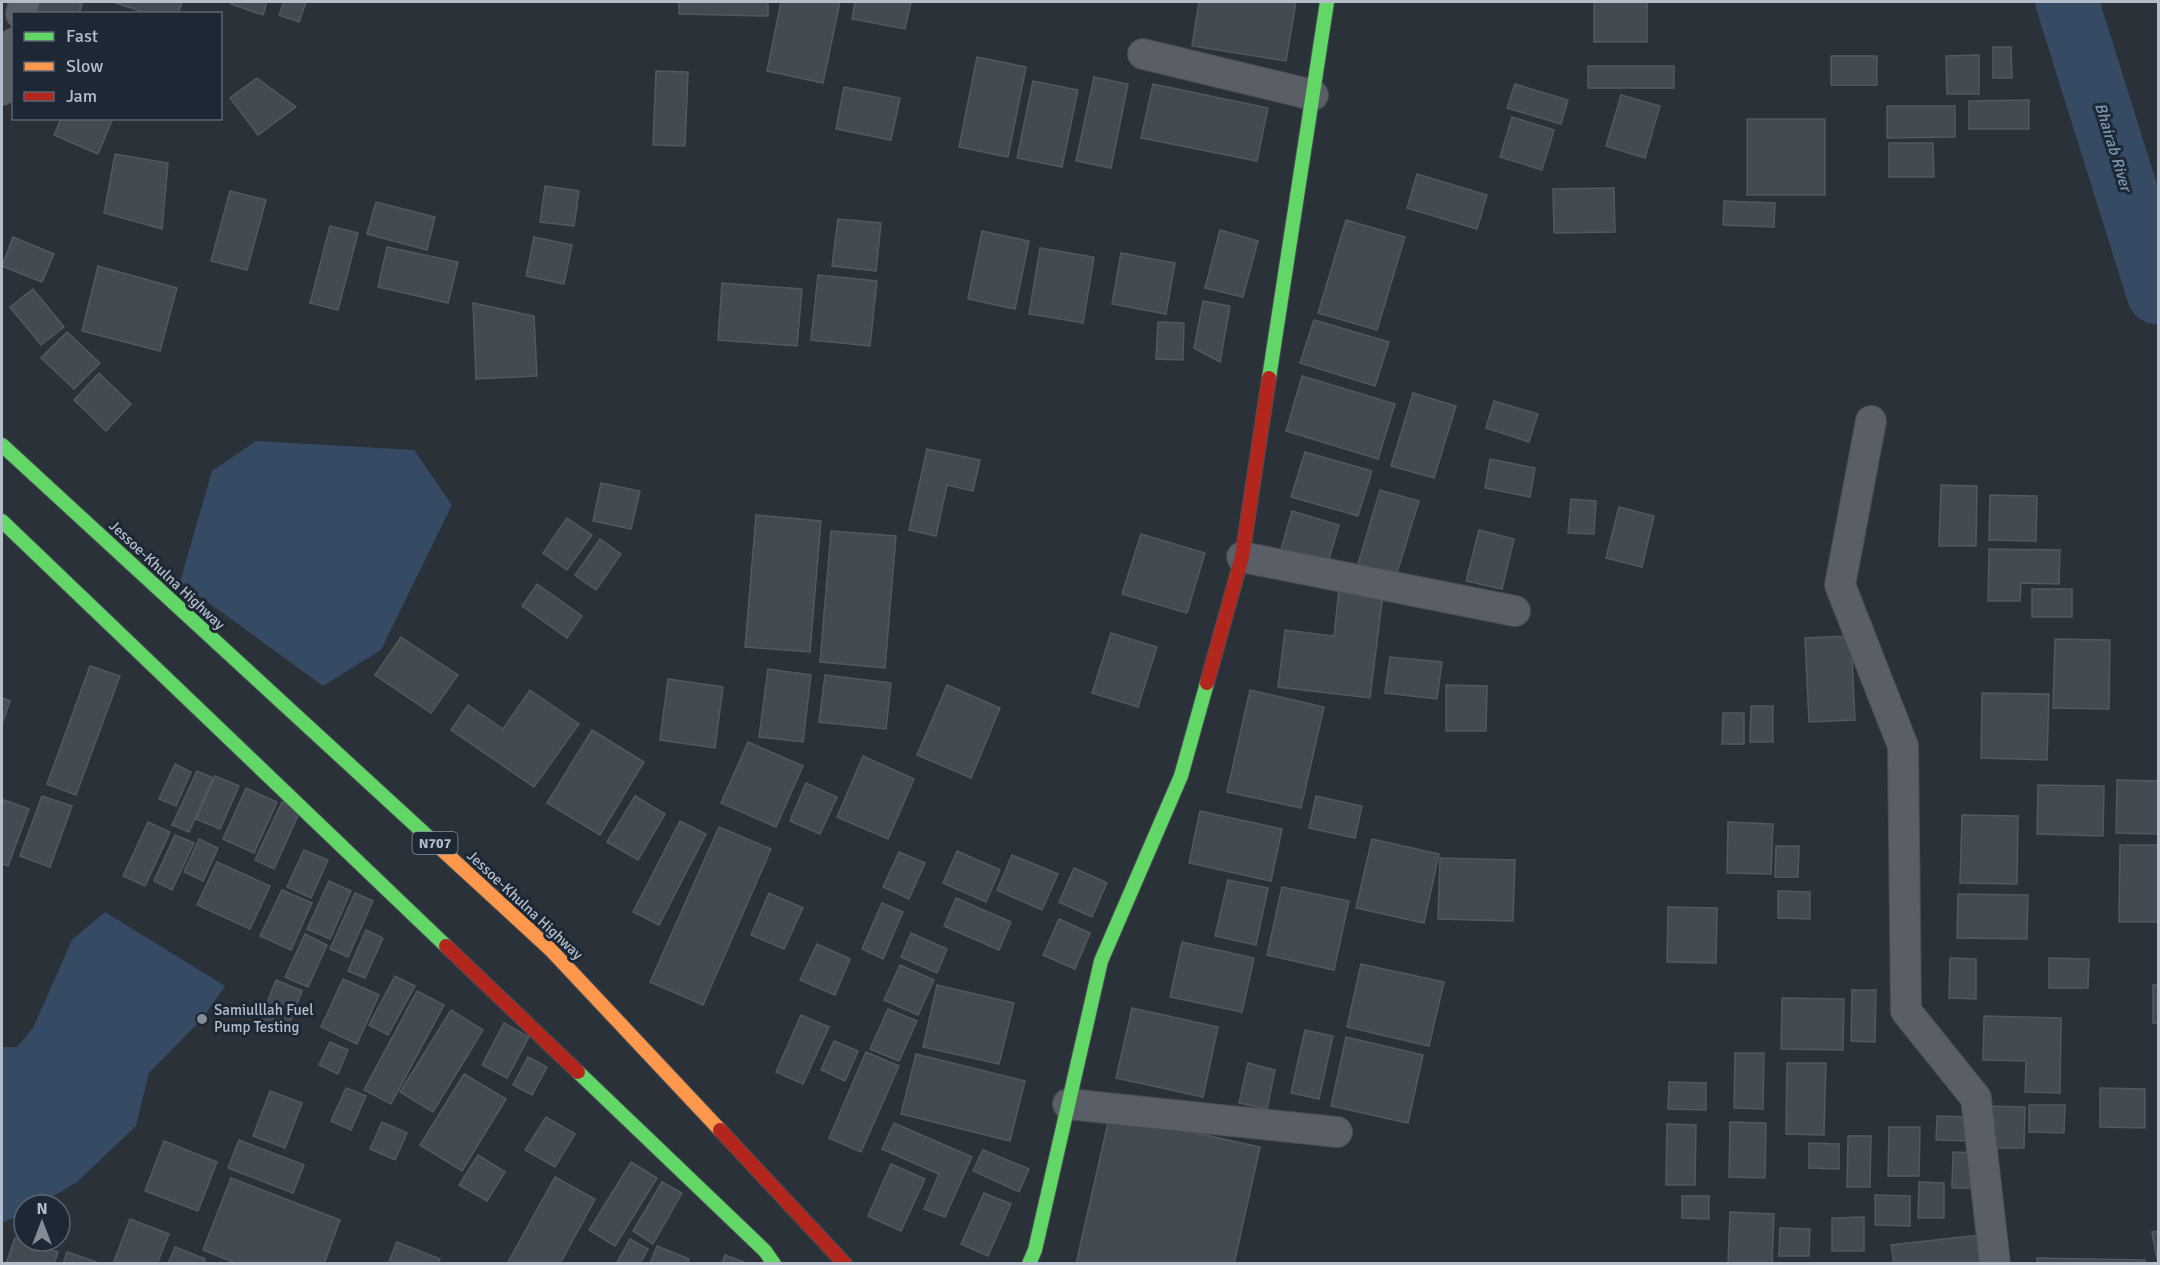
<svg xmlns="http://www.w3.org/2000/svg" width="2160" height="1265" font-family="Signika,sans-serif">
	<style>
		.water { fill: #364a63 }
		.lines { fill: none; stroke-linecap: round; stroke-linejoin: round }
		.river { stroke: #364a63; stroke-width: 63 }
		.building { fill: #444a51; stroke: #525861; stroke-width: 1.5 }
		.street-casing { stroke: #484d54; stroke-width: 32 }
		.fast-casing { stroke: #484d54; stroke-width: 16 }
		.slow-casing { stroke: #484d54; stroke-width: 16 }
		.jam-casing { stroke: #484d54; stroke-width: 16 }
		.street { stroke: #5a5f67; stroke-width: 30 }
		.fast { stroke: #63d668; stroke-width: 14 }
		.slow { stroke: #ff974d; stroke-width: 14 }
		.jam { stroke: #b3261e; stroke-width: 14 }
		.poi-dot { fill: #848c97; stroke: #1d2834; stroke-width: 2 }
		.labels { text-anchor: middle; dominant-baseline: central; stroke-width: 6; stroke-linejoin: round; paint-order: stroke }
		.shield { fill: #1d2834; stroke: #87909d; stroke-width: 1.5 }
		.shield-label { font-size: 14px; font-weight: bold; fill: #b4bdca }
		.street-label { font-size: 15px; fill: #b4bdca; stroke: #1d2834 }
		.poi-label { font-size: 15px; fill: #b4bdca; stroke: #1d2834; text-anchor: start }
		.water-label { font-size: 16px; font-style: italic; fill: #7b95b2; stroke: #1d2834 }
	</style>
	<rect width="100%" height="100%" fill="#2a3139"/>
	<g class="water">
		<polygon points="256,441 414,450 452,505 381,650 323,686 180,582 212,471"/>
		<polygon points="105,912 225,986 202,1019 149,1073 136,1126 77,1182 38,1205 24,1205 24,1213 2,1223 2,1047 17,1047 33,1028 72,940"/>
	</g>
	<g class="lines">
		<polyline class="river" points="2067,2 2158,293"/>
	</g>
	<g class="building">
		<polygon points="39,2 76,2 82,4 79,14 35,14"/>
		<polygon points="113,2 182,2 178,14 149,14"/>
		<polygon points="232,2 267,2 263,15 231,4"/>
		<polygon points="284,2 306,2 299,22 279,15"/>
		<polygon points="679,2 768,2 768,16 679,14"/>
		<polygon points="781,2 840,2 823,83 767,71"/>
		<polygon points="855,2 911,2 905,29 852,19"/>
		<polygon points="1199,2 1296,2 1286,61 1192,46"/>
		<rect x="1594" y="2" width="53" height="40"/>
		<polygon points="1993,47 2011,47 2012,78 1993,78"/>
		<polygon points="1979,55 1979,94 1947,94 1946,56"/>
		<rect x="1831" y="56" width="46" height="29"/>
		<polygon points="977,57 1026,67 1008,157 959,147"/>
		<rect x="1588" y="66" width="86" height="22"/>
		<polygon points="656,71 688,72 685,146 653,145"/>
		<polygon points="1094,77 1128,84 1111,168 1076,161"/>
		<polygon points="257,78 296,107 258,135 230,98"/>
		<polygon points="1033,81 1078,90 1062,167 1017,158"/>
		<polygon points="1153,84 1268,108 1257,161 1141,138"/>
		<polygon points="1515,84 1568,100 1561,124 1507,108"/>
		<polygon points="844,87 900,98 891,140 836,129"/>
		<polygon points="1621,95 1660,106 1645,158 1606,146"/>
		<polygon points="2029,100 2029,129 1969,129 1969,101"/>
		<polygon points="1887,106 1955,106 1955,137 1887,138"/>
		<polygon points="1512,117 1554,130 1542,170 1500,157"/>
		<polygon points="61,118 113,118 98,154 54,135"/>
		<rect x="1747" y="119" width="78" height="76"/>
		<polygon points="1889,143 1933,143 1934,177 1889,177"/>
		<polygon points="115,154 168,163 162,229 104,213"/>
		<polygon points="1417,174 1487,195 1477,229 1407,208"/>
		<polygon points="545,186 579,191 574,226 540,222"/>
		<polygon points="1614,188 1615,232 1554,233 1553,189"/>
		<polygon points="230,191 266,200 247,270 211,261"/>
		<polygon points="1724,201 1775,203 1774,227 1723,225"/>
		<polygon points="376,202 435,217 427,250 367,234"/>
		<polygon points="838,219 881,223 876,271 832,266"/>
		<polygon points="1346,220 1405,237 1377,330 1318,313"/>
		<polygon points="330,226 358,233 338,310 310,303"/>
		<polygon points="1220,230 1258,241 1243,297 1205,288"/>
		<polygon points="982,231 1029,241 1015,309 968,299"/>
		<polygon points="13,237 54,254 42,282 2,266"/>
		<polygon points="534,237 572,245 564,284 526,276"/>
		<polygon points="387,247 458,262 448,303 378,287"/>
		<polygon points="1040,248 1094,257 1083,323 1029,314"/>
		<polygon points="1121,253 1175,263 1166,314 1112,304"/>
		<polygon points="98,266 177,288 160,351 82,331"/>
		<polygon points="818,275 877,281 870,346 811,340"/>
		<polygon points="722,283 802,289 797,346 718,340"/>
		<polygon points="33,289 64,327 41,345 10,307"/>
		<polygon points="1203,301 1230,306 1220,362 1194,348"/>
		<polygon points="473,303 534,316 537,376 476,379"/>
		<polygon points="1314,320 1389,342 1375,386 1300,363"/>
		<polygon points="1158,322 1184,323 1183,360 1156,359"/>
		<polygon points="67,332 100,363 74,389 41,358"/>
		<polygon points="99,373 131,404 106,431 74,400"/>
		<polygon points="1302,376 1395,404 1378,459 1286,431"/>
		<polygon points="1413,393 1456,406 1434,478 1391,466"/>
		<polygon points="1494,401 1538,414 1529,442 1486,428"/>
		<polygon points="927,449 980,460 973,491 947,485 936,536 909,530"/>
		<polygon points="1305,452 1372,471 1358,516 1291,497"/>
		<polygon points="1490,459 1535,468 1530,497 1485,488"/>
		<polygon points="601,483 640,491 631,529 593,521"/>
		<polygon points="1941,485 1977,486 1976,546 1939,546"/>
		<polygon points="1380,490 1419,501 1396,576 1358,564"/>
		<polygon points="1990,495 2037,496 2036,541 1989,540"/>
		<polygon points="1571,499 1596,501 1594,534 1568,533"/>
		<polygon points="1619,507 1654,516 1642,567 1606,558"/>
		<polygon points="1292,511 1339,525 1328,563 1281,549"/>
		<polygon points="756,515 821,521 810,652 745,647"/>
		<polygon points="567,518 592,535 567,570 543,553"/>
		<polygon points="1479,530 1514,539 1502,589 1466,581"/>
		<polygon points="831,531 896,536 885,668 820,662"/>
		<polygon points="1141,534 1205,553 1187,613 1122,594"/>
		<polygon points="600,539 621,554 596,590 575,575"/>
		<polygon points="1989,549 2060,550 2059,584 2021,583 2020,601 1988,601"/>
		<polygon points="537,584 582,616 567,638 522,606"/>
		<polygon points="1339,589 1383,594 1370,698 1278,687 1285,630 1334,636"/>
		<rect x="2032" y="589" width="40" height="28"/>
		<polygon points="1111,633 1157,647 1138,707 1092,693"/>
		<polygon points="1851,636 1855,720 1809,722 1805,638"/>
		<polygon points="401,637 458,675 431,713 375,675"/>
		<polygon points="2055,639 2110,640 2109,709 2053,708"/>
		<polygon points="1390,657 1442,662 1437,699 1385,693"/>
		<polygon points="90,666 120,676 76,795 47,784"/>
		<polygon points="768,669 811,675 803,742 759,737"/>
		<polygon points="825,675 891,683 886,729 819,722"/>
		<polygon points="668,679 723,687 715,748 660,740"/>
		<polygon points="947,685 1000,708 971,778 917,755"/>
		<polygon points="1446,685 1487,686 1486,731 1446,731"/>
		<polygon points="530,690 579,724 534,787 451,730 468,705 503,729"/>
		<polygon points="1250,690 1324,707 1301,808 1227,792"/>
		<polygon points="1982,693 2049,694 2047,760 1981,758"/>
		<polygon points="2,698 10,701 2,724"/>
		<polygon points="1751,706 1773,706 1773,742 1750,742"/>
		<polygon points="1723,713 1744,713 1744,744 1722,744"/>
		<polygon points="592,730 644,762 600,835 547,803"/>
		<polygon points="748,742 803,766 776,827 721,803"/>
		<polygon points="863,756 914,779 888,839 837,817"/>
		<polygon points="175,764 191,772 176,806 159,799"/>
		<polygon points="197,771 213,778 189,832 172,825"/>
		<polygon points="215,776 239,786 220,829 196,819"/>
		<polygon points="2117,780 2158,781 2158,834 2116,833"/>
		<polygon points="806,783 837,797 820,834 790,821"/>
		<polygon points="2038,785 2104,786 2103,836 2037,834"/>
		<polygon points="246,788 277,802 254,853 223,839"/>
		<polygon points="42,796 72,806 50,867 20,856"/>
		<polygon points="635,796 665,814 638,860 607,842"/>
		<polygon points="1316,796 1362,806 1355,838 1309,828"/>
		<polygon points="4,800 29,809 8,866 2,864 2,807"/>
		<polygon points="282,802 300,811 274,869 255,860"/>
		<polygon points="1200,811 1282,829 1271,881 1189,863"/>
		<polygon points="1962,815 2018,816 2017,884 1960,883"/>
		<polygon points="680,821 706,834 659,925 633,912"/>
		<polygon points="148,822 170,832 145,886 123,876"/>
		<polygon points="1728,822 1773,824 1771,874 1727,873"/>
		<polygon points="719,827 771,849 703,1005 650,982"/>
		<polygon points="175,835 194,843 172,890 154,881"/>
		<polygon points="199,839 218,848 203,881 184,872"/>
		<polygon points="1372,839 1439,854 1424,923 1356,908"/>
		<polygon points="2120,845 2158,845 2158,922 2119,922"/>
		<polygon points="1776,846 1799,846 1798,877 1775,877"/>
		<polygon points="304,850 328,860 311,898 287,887"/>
		<polygon points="957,851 1000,870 986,902 943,883"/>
		<polygon points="899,852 925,863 909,899 883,887"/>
		<polygon points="1012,855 1058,874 1042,910 997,890"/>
		<polygon points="1440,858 1515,860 1513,921 1438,919"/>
		<polygon points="217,862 270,886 250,929 197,905"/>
		<polygon points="1074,868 1107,883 1092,917 1059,902"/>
		<polygon points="1228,880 1268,888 1256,945 1215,936"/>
		<polygon points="329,881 351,891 330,939 307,929"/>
		<polygon points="1282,887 1349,901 1334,970 1267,955"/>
		<polygon points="282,890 312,903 291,950 260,936"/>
		<polygon points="1778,891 1810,892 1810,919 1778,918"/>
		<polygon points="355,893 373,901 348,957 330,949"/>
		<polygon points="769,893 803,908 784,949 751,935"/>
		<polygon points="1958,894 2028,895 2027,939 1957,938"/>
		<polygon points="956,898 1011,922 999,950 944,926"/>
		<polygon points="882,903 903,912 883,959 862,949"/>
		<polygon points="1668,907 1717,908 1716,963 1667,962"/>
		<polygon points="1059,919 1090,933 1075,969 1043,955"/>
		<polygon points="366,930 383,938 365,978 348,971"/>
		<polygon points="911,933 947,949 937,973 901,957"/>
		<polygon points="305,934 327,945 308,987 285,977"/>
		<polygon points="1182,942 1254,958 1242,1012 1170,997"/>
		<polygon points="817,944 850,959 835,995 800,980"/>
		<polygon points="1950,958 1976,959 1976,999 1949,998"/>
		<polygon points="2049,958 2089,959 2088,988 2049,988"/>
		<polygon points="1361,964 1444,982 1429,1046 1347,1027"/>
		<polygon points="900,965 934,980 918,1015 884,1000"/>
		<polygon points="395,976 415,986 388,1035 369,1025"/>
		<polygon points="343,979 379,995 357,1044 321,1027"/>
		<polygon points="276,980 302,991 285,1034 259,1024"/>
		<polygon points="937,985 1014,1003 999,1064 923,1047"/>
		<rect x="2153" y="985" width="5" height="38"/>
		<polygon points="1852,990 1876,990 1875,1042 1851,1041"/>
		<polygon points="417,991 444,1005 391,1104 364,1090"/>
		<polygon points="1782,998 1844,999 1843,1050 1781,1049"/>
		<polygon points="1132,1008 1218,1027 1203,1097 1116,1078"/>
		<polygon points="888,1009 917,1021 899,1061 870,1049"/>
		<polygon points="451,1010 483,1030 433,1112 400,1092"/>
		<polygon points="801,1015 829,1027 803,1084 776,1072"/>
		<polygon points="1984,1016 2061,1018 2060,1093 2025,1092 2026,1061 1983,1060"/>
		<polygon points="504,1023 529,1037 507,1078 482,1065"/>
		<polygon points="1305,1030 1333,1036 1319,1099 1291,1093"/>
		<polygon points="1346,1037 1423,1055 1408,1123 1331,1106"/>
		<polygon points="834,1041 858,1051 845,1081 821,1070"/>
		<polygon points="330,1042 348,1050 338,1074 319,1065"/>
		<polygon points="866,1052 899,1066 861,1152 829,1138"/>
		<polygon points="1735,1053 1764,1053 1763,1109 1734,1108"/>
		<polygon points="916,1054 1025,1081 1010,1141 901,1114"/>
		<polygon points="528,1057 547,1067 532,1095 513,1085"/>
		<polygon points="1248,1063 1275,1070 1267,1109 1239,1103"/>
		<polygon points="1787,1063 1826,1063 1824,1135 1786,1134"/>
		<polygon points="464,1074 506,1099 462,1171 420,1145"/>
		<polygon points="1669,1082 1706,1083 1706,1110 1668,1109"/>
		<polygon points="346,1088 366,1096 351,1130 331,1121"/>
		<polygon points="2100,1088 2145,1089 2145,1128 2100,1127"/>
		<polygon points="270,1091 302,1103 285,1148 253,1136"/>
		<polygon points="2029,1105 2065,1105 2064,1133 2029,1132"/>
		<polygon points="1987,1106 2025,1107 2024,1148 1986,1148"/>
		<polygon points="1110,1114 1260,1147 1234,1264 1076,1264"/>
		<polygon points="1937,1116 1973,1117 1973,1141 1936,1140"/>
		<polygon points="546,1117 575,1134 555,1167 525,1150"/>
		<polygon points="382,1122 407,1133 395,1160 370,1149"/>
		<polygon points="1730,1122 1766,1123 1765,1178 1729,1177"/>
		<polygon points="894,1123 972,1157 945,1217 924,1209 939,1174 882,1149"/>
		<polygon points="1667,1124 1696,1125 1695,1185 1666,1185"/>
		<polygon points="1889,1127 1920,1127 1919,1176 1888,1176"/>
		<polygon points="1848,1136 1871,1136 1870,1187 1847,1187"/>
		<polygon points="239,1140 304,1165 293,1193 228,1168"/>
		<polygon points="164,1141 217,1162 198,1211 145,1191"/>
		<polygon points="1809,1143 1839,1144 1839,1169 1809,1168"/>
		<polygon points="983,1150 1029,1169 1019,1192 973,1171"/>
		<polygon points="1953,1152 1980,1153 1979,1188 1952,1188"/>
		<polygon points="478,1155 505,1172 487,1201 459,1185"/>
		<polygon points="631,1162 657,1178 615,1246 589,1230"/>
		<polygon points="891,1164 925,1179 901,1231 868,1216"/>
		<polygon points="555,1177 595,1199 560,1264 511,1264 508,1262"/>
		<polygon points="231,1178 340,1220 324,1264 238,1264 203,1250"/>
		<polygon points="662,1182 682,1193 653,1244 633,1231"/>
		<polygon points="1919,1182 1944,1183 1944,1218 1918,1218"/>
		<polygon points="984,1193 1011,1204 988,1256 961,1244"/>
		<polygon points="1875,1195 1910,1196 1910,1226 1875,1225"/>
		<polygon points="1682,1196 1709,1196 1709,1219 1682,1218"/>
		<polygon points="1730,1212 1774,1214 1772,1264 1728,1264"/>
		<polygon points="1864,1217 1864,1251 1832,1251 1832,1218"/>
		<polygon points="130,1219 169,1234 157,1264 113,1264"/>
		<polygon points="1780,1228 1810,1229 1809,1256 1779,1256"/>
		<polygon points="2158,1231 2158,1264 2152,1232"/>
		<polygon points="1979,1235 1983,1264 1894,1264 1891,1245"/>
		<polygon points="15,1238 58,1252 54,1264 6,1264"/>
		<polygon points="630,1239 648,1249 640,1264 616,1264"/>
		<polygon points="397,1242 440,1259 438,1264 388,1264"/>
		<polygon points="657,1246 689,1259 687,1264 650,1264"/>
		<polygon points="175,1247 205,1259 204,1264 168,1264"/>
		<polygon points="67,1252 102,1264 63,1264"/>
		<polygon points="725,1255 749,1264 722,1264"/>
		<polygon points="2037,1258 2145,1260 2145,1264 2037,1264"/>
	</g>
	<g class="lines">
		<defs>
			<g id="street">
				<polyline points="21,14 24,2"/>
				<polyline points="1143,54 1313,95"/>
				<polyline points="2,90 14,43"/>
				<polyline points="1871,421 1840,585 1903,746 1906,1011 1976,1098 1995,1264"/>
				<polyline points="1242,557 1515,611"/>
				<polyline points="1068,1104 1337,1132"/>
			</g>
			<g id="fast">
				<polyline points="1269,378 1327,2"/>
				<polyline points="2,445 438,846"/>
				<polyline points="2,521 446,946"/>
				<polyline points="578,1072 765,1251 774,1264"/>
				<polyline points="1029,1264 1035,1250 1101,961 1181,776 1207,683"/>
			</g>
			<polyline id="slow" points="438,846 550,949 720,1130"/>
			<g id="jam">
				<polyline points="1207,683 1242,557 1269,378"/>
				<polyline points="446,946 578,1072"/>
				<polyline points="720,1130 845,1264"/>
			</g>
		</defs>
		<use href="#street" class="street-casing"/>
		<use href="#fast" class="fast-casing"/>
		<use href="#slow" class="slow-casing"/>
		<use href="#jam" class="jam-casing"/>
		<use href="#street" class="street"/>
		<use href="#fast" class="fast"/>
		<use href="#slow" class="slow"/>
		<use href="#jam" class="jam"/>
	</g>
	<circle class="poi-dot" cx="202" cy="1019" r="6"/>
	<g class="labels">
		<rect class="shield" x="412.5" y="832" width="45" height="22" rx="4.5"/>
		<g class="shield-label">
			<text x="435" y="843">N707</text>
		</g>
		<g class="street-label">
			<text transform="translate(167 575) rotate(43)">Jessoe-Khulna Highway</text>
			<text transform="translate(525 905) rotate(43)">Jessoe-Khulna Highway</text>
		</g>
		<g class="poi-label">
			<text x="214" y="1010">Samiulllah Fuel<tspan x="214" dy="17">Pump Testing</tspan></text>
		</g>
		<g class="water-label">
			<text transform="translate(2113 147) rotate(73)">Bhairab River</text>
		</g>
	</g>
	<rect width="2160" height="1265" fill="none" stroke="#b4bdca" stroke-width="6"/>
	<rect x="12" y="12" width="210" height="108" fill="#1d2834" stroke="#596470" stroke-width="1.5"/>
	<rect x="24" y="32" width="30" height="9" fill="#63d668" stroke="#596470" stroke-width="1.5"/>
	<text x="66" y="42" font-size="18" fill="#b4bdca">Fast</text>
	<rect x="24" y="62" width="30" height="9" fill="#ff974d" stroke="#596470" stroke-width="1.5"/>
	<text x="66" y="72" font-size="18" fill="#b4bdca">Slow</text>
	<rect x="24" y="92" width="30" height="9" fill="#b3261e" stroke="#596470" stroke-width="1.5"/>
	<text x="66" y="102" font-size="18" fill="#b4bdca">Jam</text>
	<g transform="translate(42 1223)"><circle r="28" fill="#1d2834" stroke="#596470" stroke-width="1.5"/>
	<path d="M0-4.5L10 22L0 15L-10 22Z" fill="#848c97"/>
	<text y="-9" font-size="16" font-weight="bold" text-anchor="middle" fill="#b4bdca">N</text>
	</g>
</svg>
